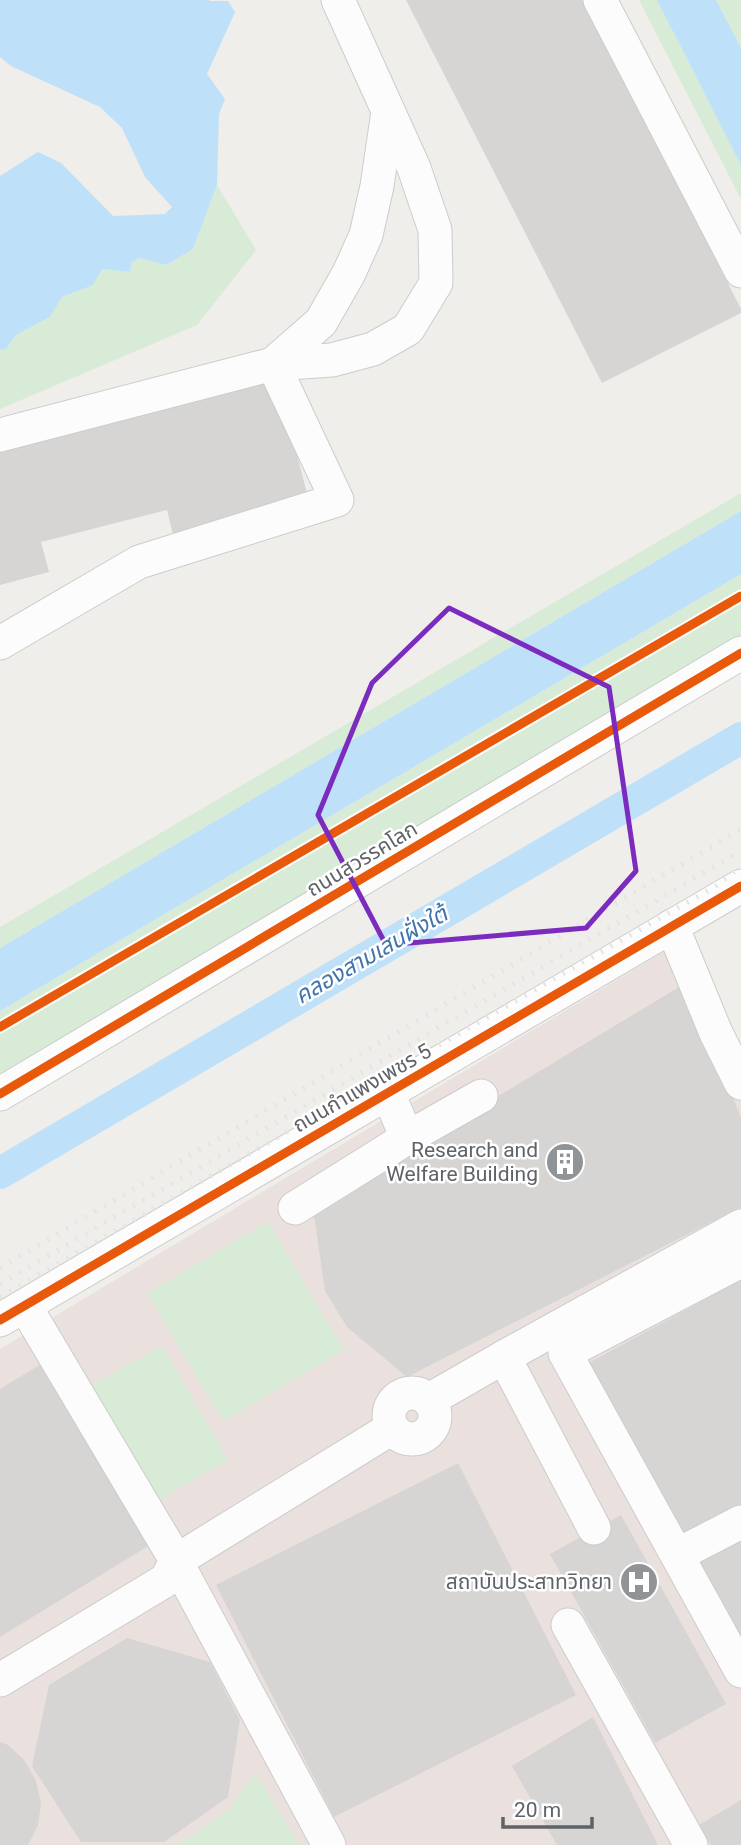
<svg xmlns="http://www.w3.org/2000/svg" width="741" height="1845" font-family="Roboto,'Noto Sans Thai',sans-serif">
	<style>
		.medical { fill: #eae0de }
		.green { fill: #d8ebd6 }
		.water { fill: #bfe0f9 }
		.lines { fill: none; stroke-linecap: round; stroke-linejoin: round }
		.canal { stroke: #bfe0f9; stroke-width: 32 }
		.building { fill: #d6d5d3 }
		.minor-casing { stroke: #cbcccc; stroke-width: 35 }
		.minor { stroke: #fdfcfc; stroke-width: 33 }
		.rail { stroke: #e4e4e4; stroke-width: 5; stroke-dasharray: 2 9; stroke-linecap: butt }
		.cycleway-casing { stroke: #fff; stroke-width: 13 }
		.cycleway { stroke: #e8590c; stroke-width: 9 }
		.marked { fill: none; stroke: #7b2cbf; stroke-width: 5; stroke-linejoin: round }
		.labels { text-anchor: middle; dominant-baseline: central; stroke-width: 5; stroke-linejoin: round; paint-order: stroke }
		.street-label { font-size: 21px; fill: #5f6368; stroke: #fff }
		.poi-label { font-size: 21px; fill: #5f6368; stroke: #fff; text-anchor: end }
		.water-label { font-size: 23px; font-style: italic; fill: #4174aa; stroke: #fff }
	</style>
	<rect width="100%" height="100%" fill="#efeeea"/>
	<polygon class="medical" points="687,938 741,1055 741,1845 0,1845 0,1349"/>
	<g class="green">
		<polygon points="639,0 657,0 741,165 741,199"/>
		<polygon points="716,0 741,0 741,48"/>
		<polygon points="217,185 256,250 197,325 0,409 0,350 6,349 16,335 50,317 62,297 92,285 102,269 130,272 132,262 140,258 166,265 193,249"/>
		<polygon points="741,493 741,511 0,948 0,927"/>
		<polygon points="741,574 741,640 0,1076 0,1011"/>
		<polygon points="268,1222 344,1350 223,1421 147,1293"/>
		<polygon points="162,1346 228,1460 153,1503 87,1388"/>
		<polygon points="255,1772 299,1845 178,1845 230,1809"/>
	</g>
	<g class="water">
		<polygon points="0,0 209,0 210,1 228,1 235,12 207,74 225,99 219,114 217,185 193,249 166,265 140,258 132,262 130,272 102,269 93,285 62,297 50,317 16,335 6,349 0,350 0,176 38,152 61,163 113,216 165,214 172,207 145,177 122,128 100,107 11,66 0,57"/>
		<polygon points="657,0 716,0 741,48 741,165"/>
		<polygon points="741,511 741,574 0,1011 0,948"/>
	</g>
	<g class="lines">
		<polyline class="canal" points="0,1173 741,738"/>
	</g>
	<g class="building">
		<polygon points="406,0 583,0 741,309 741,313 602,383"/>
		<polygon points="276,375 309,501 173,535 167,510 41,542 49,572 0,585 0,445"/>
		<polygon points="684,984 741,1117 741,1207 407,1377 347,1327 325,1291 313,1208"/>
		<polygon points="741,1280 741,1506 681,1538 585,1365"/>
		<polygon points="43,1363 153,1543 0,1637 0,1389"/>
		<polygon points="458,1463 576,1695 334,1817 216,1585"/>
		<polygon points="621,1515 726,1704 655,1743 550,1554"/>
		<polygon points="741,1538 741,1663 683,1563"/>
		<polygon points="127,1638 210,1662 240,1720 228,1797 164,1842 81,1842 32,1766 49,1685"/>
		<polygon points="593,1717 658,1845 557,1845 512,1766"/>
		<polygon points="0,1742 8,1745 25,1761 36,1781 41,1803 38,1825 28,1845 0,1845"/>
		<polygon points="741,1800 741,1845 711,1845 699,1825"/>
	</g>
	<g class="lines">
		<defs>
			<g id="minor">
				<polyline points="600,0 741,271"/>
				<polyline points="273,364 321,322 349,273 366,235 377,186 388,112"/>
				<polyline points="0,435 273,364 332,360 373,349 408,329 436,283 435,230 414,168 338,0"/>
				<polyline points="0,643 139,562 337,500 273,364"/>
				<polyline points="672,926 716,1033 741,1083"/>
				<polyline points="388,1093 407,1138 481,1096"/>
				<polyline points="0,1094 741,653"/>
				<polyline points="295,1208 407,1138"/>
				<polyline points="741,1261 565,1353 741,1671"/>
				<polyline points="25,1306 170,1550 329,1845"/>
				<polyline points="0,1320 741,886"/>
				<polyline points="504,1357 594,1528"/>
				<circle cx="412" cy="1416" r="23"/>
				<polyline points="429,1400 504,1357 741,1226"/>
				<polyline points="677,1555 741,1522"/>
				<polyline points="568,1625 691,1845"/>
				<polyline points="0,1680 166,1580 176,1561 392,1428"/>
			</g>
		</defs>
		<use href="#minor" class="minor-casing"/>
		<use href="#minor" class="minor"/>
		<g class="rail">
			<polyline points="0,1268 741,829"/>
			<polyline points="0,1284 741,851"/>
			<polyline points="0,1297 716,886 741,866"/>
		</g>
		<defs>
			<g id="cycleway">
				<polyline points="0,1027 741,596"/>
				<polyline points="0,1094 741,653"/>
				<polyline points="0,1320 741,886"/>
			</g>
		</defs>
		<use href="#cycleway" class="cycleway-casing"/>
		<use href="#cycleway" class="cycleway"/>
	</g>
	<path class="marked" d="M449 608 609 687 636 871 586 928 386 945 318 815 372 683Z"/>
	<defs>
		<symbol id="building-disc" viewBox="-11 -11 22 22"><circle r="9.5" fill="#919496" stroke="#fff"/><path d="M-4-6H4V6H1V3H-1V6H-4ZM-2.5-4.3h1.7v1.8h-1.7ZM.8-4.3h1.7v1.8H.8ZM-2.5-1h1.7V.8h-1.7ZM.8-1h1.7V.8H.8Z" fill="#fff"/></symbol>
		<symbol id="hospital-disc" viewBox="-11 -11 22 22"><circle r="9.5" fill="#919496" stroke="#fff"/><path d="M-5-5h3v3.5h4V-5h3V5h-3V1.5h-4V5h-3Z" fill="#fff"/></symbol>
	</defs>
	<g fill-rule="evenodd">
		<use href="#building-disc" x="543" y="1140" width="44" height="44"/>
		<use href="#hospital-disc" x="617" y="1560" width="44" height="44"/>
	</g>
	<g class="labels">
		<g class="street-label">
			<text transform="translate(362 859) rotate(-31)">ถนนสวรรคโลก</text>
			<text transform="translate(362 1088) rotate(-30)">ถนนกำแพงเพชร 5</text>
		</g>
		<g class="poi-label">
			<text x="538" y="1150">Research and<tspan x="538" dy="24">Welfare Building</tspan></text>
			<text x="612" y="1582">สถาบันประสาทวิทยา</text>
		</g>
		<g class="water-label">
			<text transform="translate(371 955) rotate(-30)">คลองสามเสนฝั่งใต้</text>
		</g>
	</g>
	<path d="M503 1817v10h89v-10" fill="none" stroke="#5f6368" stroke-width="3.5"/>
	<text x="514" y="1817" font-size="21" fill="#5f6368" stroke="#ffffff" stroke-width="5" paint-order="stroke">20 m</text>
</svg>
